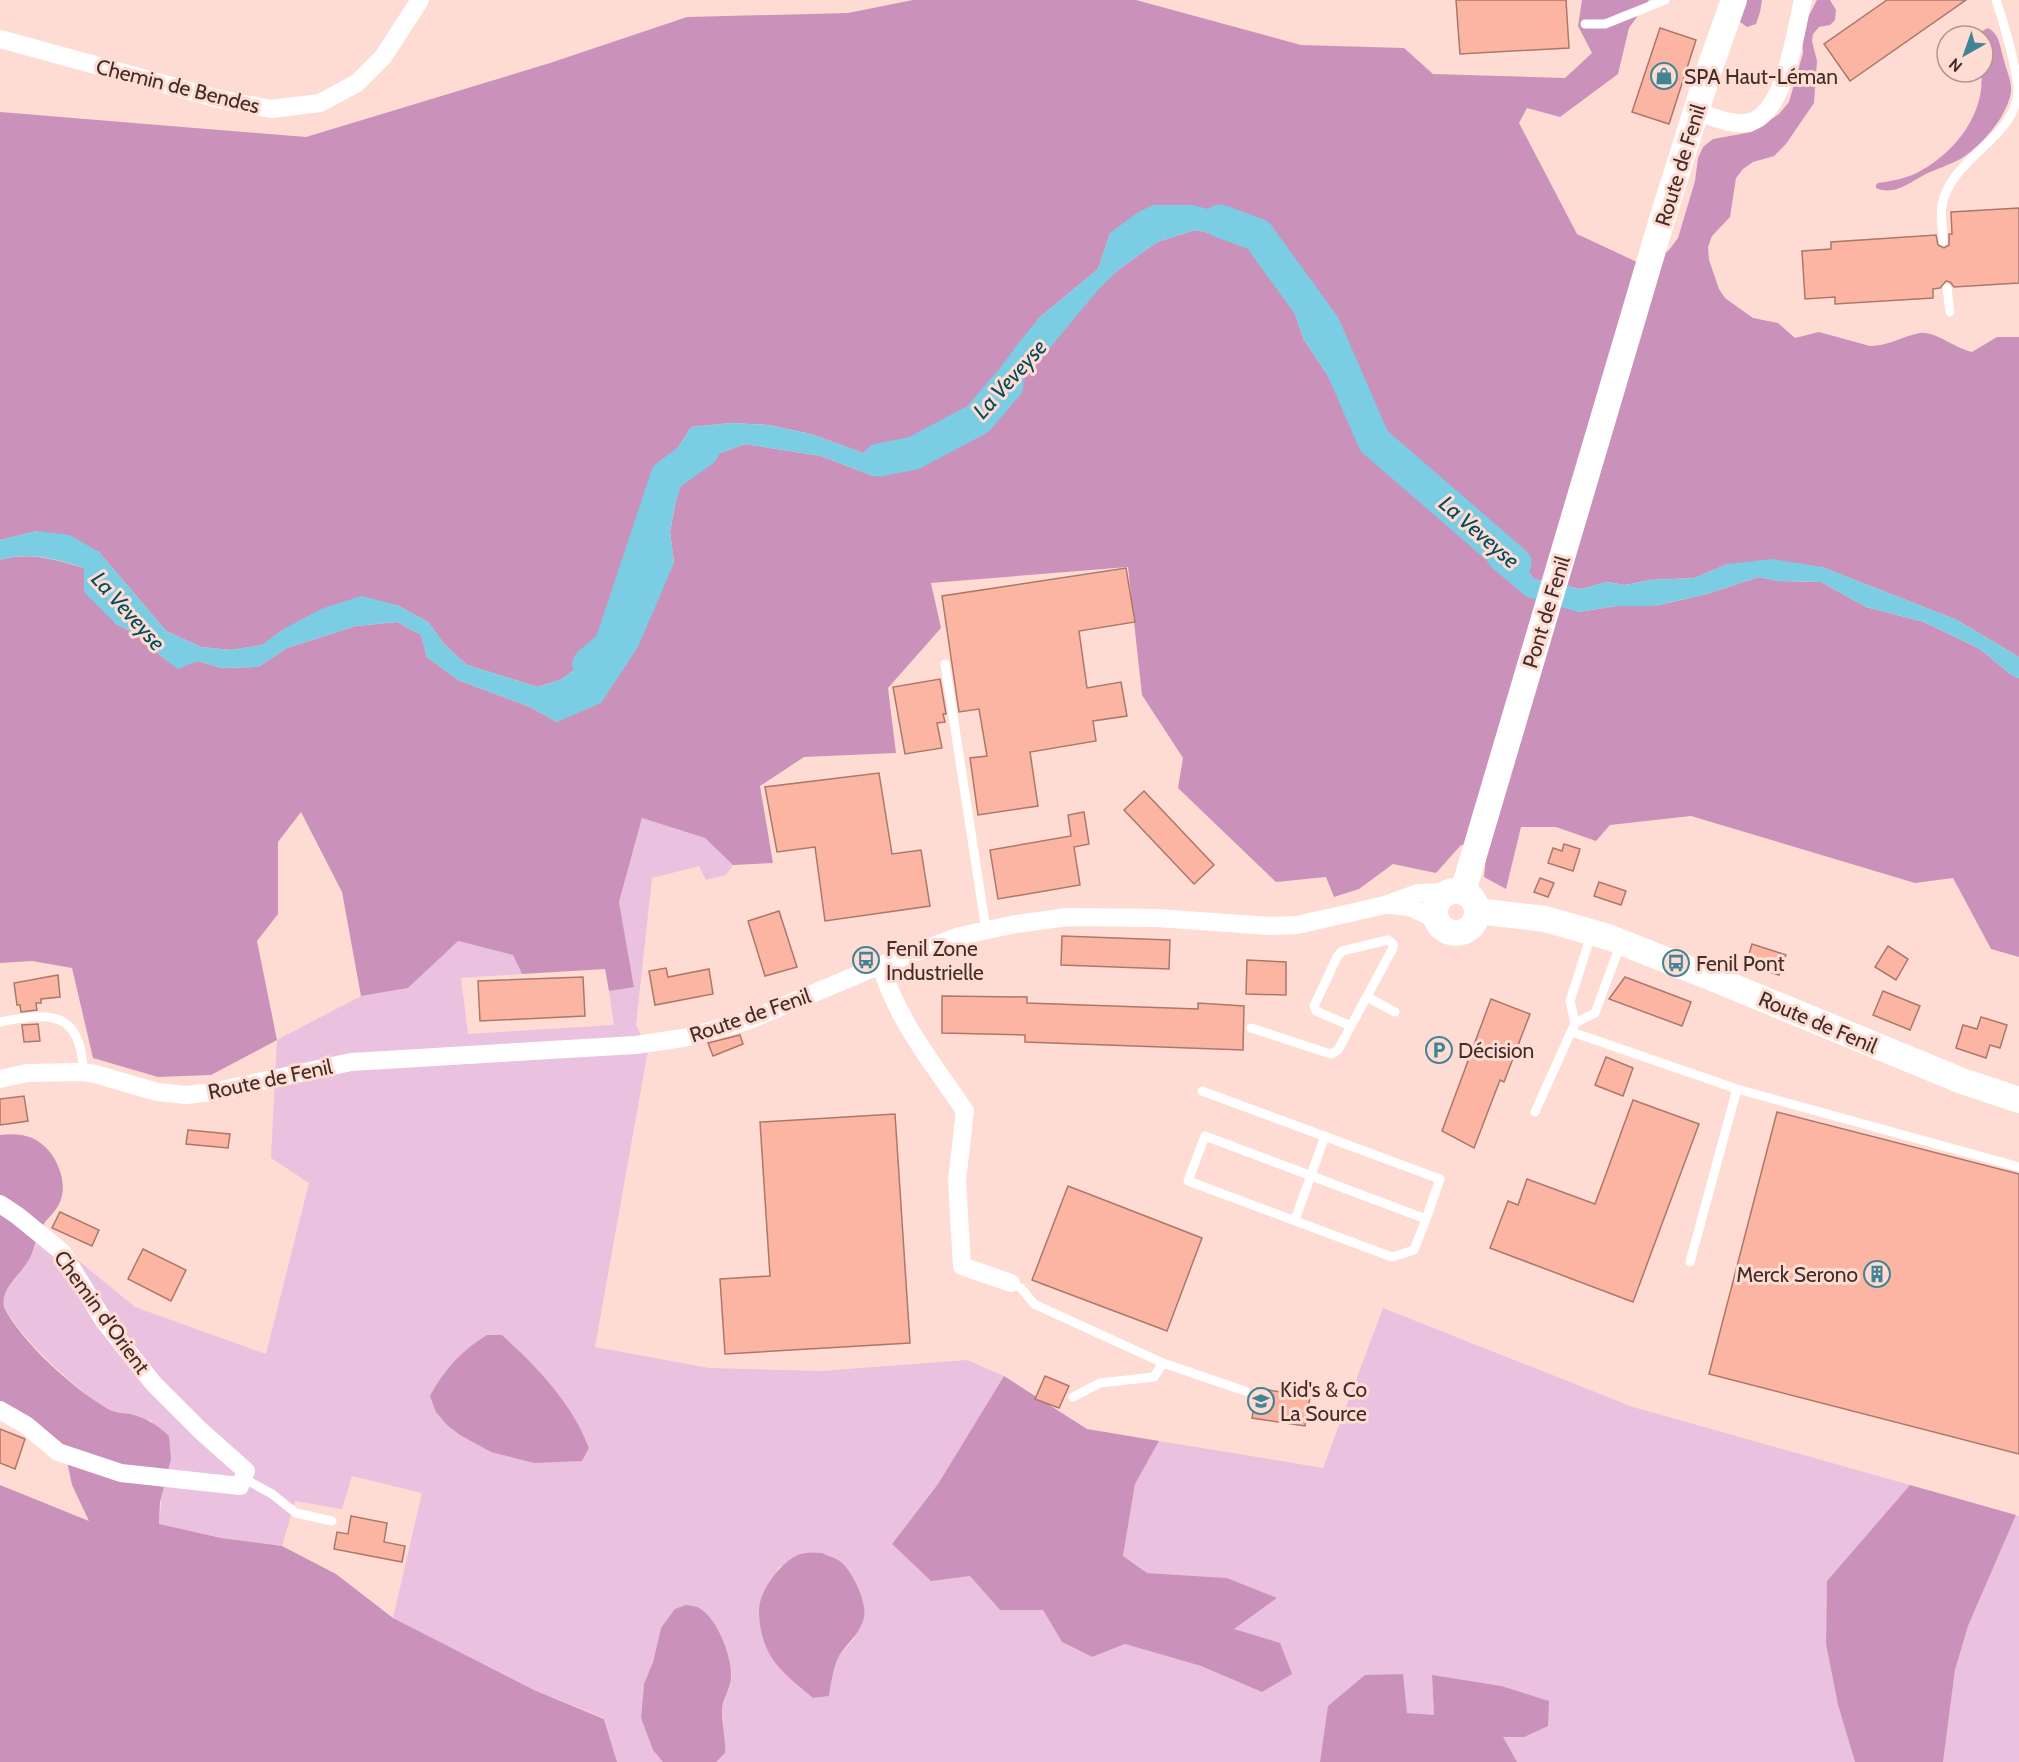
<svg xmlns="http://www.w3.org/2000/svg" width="2019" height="1762" font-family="Cabin,sans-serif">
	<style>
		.green { fill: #eac1de; fill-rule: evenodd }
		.forest { fill: #ca92bb }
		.water { fill: #7bcde3 }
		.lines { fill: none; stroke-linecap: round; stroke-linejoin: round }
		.river { stroke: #7bcde3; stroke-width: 33 }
		.building { fill: #fbb5a2; stroke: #ab786a; stroke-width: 1.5 }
		.lane { stroke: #fff; stroke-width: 9 }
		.street { stroke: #fff; stroke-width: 18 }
		.secondary { stroke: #fff; stroke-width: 26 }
		.labels { text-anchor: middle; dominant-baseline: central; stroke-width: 6; stroke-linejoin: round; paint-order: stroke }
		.poi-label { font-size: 21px; fill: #422d27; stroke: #fedcd3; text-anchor: start }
		.street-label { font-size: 21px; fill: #422d27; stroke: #fedcd3 }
		.water-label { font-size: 22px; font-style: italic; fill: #004d5c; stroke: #fedcd3 }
	</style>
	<rect width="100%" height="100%" fill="#fedcd3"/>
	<g class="green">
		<path d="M642 818 705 838 733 865 726 875 706 880 699 866 652 878 636 1025 648 1050 595 1347 709 1368 821 1371 967 1360 1004 1376 938 1484 892 1544 931 1581 970 1575 1000 1610 1043 1609 1062 1642 1091 1657 1125 1644 1201 1666 1262 1692 1291 1674 1234 1629 1276 1598 1227 1578 1147 1573 1123 1556 1135 1484 1159 1441 1323 1468 1383 1308 1633 1407 1910 1485 1827 1581 1826 1644 1838 1705 1855 1762H1517L1502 1737H1524L1432 1675 1434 1716 1406 1713 1402 1674 1365 1676 1323 1746 1320 1762H716L725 1741 722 1707 730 1686 732 1676 714 1623 661 1628 653 1662 644 1684 641 1718 653 1750 663 1762H617L604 1718 534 1690 393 1618 422 1493 352 1476 342 1509 295 1501 282 1546 221 1538 159 1525 162 1492 152 1421C139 1416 118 1415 108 1409 85 1397 0 1323 2 1295 5 1280 23 1272 30 1259 35 1250 37 1238 40 1229L135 1307 266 1354 309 1183 271 1158 277 1040 361 996 408 988 457 941 513 955 522 974 461 978 468 1034 614 1025 609 991 634 986 619 902ZM502 1335C538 1368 571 1402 589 1448L582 1461 514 1457 506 1454ZM841 1562 853 1578 861 1597 854 1639 839 1656 832 1677 829 1696 813 1698 781 1668 768 1651 759 1607 768 1586 779 1567Z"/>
		<polygon points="2016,1515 2019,1516 2019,1762 1943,1762 1955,1670 1968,1626"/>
	</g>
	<g class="forest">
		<path d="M913 0H1136L1301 45 1404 48 1433 74 1565 78 1592 53 1578 26 1582 0H1649L1629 28 1618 74 1560 117 1527 108 1519 123 1577 234 1639 263 1657 259 1669 250 1678 238 1695 181 1698 158 1703 147 1713 139 1752 132 1779 114 1789 102 1803 53 1802 36 1805 23 1817 0H1830L1836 10 1835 20 1830 25 1819 27 1813 34 1812 41 1817 61 1814 103 1786 144 1774 156 1753 162 1743 169 1736 178 1730 217 1712 236 1708 247 1709 260 1719 289 1725 298 1753 318 1778 323 1795 338 1819 332 1870 346C1888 346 1903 336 1920 333 1935 331 1956 349 1972 352L1997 337H2019V657L1957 620 1822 567 1728 564 1694 578 1650 580 1625 585 1607 582 1581 589 1534 579 1508 544 1483 530 1475 540 1578 612 1617 606H1655L1707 594 1759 577 1778 581 1821 582 1866 607 1924 622 1980 649 2010 674 2019 678V957L1991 949 1953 878 1915 883 1691 816 1610 825 1596 841 1556 827H1521L1506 889 1484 877 1487 846 1461 845 1436 873 1393 864 1359 889 1334 897 1326 877 1276 882 1178 788 1183 758 1142 695 1128 567 931 583 941 628 888 688 896 753 804 757 760 786 773 863 733 865 705 838 642 818 619 902 634 987 609 991 605 969 522 974 513 955 458 941 408 988 361 996 342 892 301 812 278 842V914L257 941 277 1040 211 1075 158 1077 93 1058 72 968 32 961 0 963V560C29 551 56 560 84 568L116 624 144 638 163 658 178 668 198 661 222 668 258 667 287 648 356 626 397 622 421 635 427 657 458 680 530 707 557 722 674 563 670 532 680 479 715 455 745 444 821 456 873 476 917 469 997 407 1023 380 1098 289 1118 270 1157 242 1195 230 1229 237 1259 253 1288 295 1304 340 1367 434 1358 368 1324 326 1258 235 1237 216 1110 233 1098 269 1040 317 992 379 978 419 914 453 866 454 811 434 769 425 731 423 691 427 676 451 652 521 640 579 623 622 587 660 562 679 538 687 467 665 445 645 428 622 397 605 282 630 263 645 231 650 201 647 166 631 99 552 37 531 0 540V112L306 137 550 63 687 17 848 13Z"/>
		<polygon points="1741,0 1762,0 1760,12 1756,24 1747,27 1740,22 1739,15"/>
		<path d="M1988 28C2000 34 2000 48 2004 60 2006 70 2012 81 2011 92 2007 117 1982 145 1962 158 1950 165 1936 169 1924 175 1909 183 1894 196 1876 188V185L1878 183C1893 181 1909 178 1922 170 1956 151 1986 112 1981 72H1983V36H1979L1982 31Z"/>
		<path d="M0 1135C20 1133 35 1135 49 1151 60 1164 67 1186 60 1202 56 1212 46 1219 41 1228 36 1237 35 1248 30 1258 22 1274 0 1287 4 1307 21 1342 75 1390 108 1409 115 1413 123 1413 130 1414 147 1418 157 1425 169 1436L171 1459 160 1502 159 1524 221 1538 282 1546 336 1574 393 1618 534 1690 604 1719 617 1762H0V1485L89 1521 72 1485 67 1461 0 1410Z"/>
		<path d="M487 1335H502C538 1368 571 1402 589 1448L582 1461 534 1463 491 1452 460 1435 447 1425 436 1412 430 1396C443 1371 462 1350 487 1335Z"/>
		<polygon points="1004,1376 1087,1429 1159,1441 1135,1484 1123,1556 1147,1573 1227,1578 1277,1598 1234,1629 1280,1643 1292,1674 1262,1692 1201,1666 1125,1644 1092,1657 1062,1642 1043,1610 1000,1610 970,1576 931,1581 892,1544 938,1484"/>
		<polygon points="1910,1485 2016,1515 1968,1626 1955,1670 1943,1762 1855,1762 1838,1705 1826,1644 1827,1581"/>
		<path d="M822 1553C828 1556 837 1558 842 1563 853 1573 867 1602 864 1617 861 1633 847 1643 839 1656 833 1668 831 1684 829 1696L813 1698C798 1685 777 1670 768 1651 762 1640 759 1622 759 1610 759 1591 781 1562 798 1555 805 1552 815 1553 822 1553Z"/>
		<path d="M686 1605C690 1606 696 1606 699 1608 718 1618 733 1660 731 1679 730 1690 722 1700 722 1710 722 1725 726 1738 725 1753L716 1762H663L653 1750 641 1718 644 1684 653 1662 661 1628 675 1609Z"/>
		<polygon points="1403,1674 1407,1713 1434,1715 1432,1675 1501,1686 1549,1701 1548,1726 1524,1737 1503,1737 1517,1762 1320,1762 1328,1706 1365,1675"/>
	</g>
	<g class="water">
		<path d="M1153 205H1192L1237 216 1258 235 1324 326 1358 368 1374 409 1375 431 1367 434 1304 340 1288 295 1259 254 1229 237 1195 230 1157 242 1118 270 1098 290 1023 380 997 407 954 447 917 469 873 476 821 456 745 444 715 455 680 479 670 532 674 563 638 647 601 703 557 722 530 707 458 680 427 657 421 635 397 622 356 626 287 648 258 667 222 668 198 661 178 669 163 658 144 638 116 624 84 592V568C56 559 29 551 0 560V540L37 531 70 535 99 552 166 631 201 647 231 650 262 645 282 630 321 609 361 596 397 605 428 622 445 645 467 665 538 687 562 679 587 660 623 622 640 579 652 521 676 451 691 427 731 423 769 425 811 434 866 454 914 453 978 419 992 379 1020 341 1040 317 1098 269 1110 233 1137 213Z"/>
		<polygon points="1483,530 1508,544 1534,579 1581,589 1607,582 1625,585 1650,580 1694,578 1728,564 1772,559 1822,567 1957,620 2019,657 2019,678 2010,674 1980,649 1924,622 1866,607 1821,582 1778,581 1759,577 1707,594 1655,606 1617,606 1578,612 1527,597 1491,567 1474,540"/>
	</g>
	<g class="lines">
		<g class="river">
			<polyline points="1220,221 1258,235 1324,326 1374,441 1515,563"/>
			<polyline points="879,460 914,453 978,419 1007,385"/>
			<polyline points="589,664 611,645 667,476 703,450"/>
		</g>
	</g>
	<g class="building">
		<polygon points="1456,0 1566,0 1569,48 1460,54"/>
		<polygon points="1887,0 1966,0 1850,81 1824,44"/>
		<polygon points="1660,28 1696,40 1669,124 1632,112"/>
		<polygon points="2019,208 2019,283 1954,287 1950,282 1946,281 1940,288 1933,289 1933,298 1835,304 1835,297 1805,299 1802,251 1831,249 1831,242 1936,235 1938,245 1944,248 1949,245 1949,234 1952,234 1951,212"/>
		<polygon points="1126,568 1135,622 1079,631 1087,688 1121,682 1127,716 1093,721 1096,741 1030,752 1038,806 978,815 970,758 987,756 979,709 959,712 942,596"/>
		<polygon points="940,679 946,714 943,714 945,722 937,723 942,748 905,754 893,687"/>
		<polygon points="879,773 892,854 921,850 930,906 825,921 815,847 777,852 765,787"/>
		<polygon points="1144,791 1214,865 1194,884 1124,810"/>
		<polygon points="1084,812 1089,844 1074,847 1080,885 998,899 990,850 1071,836 1068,815"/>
		<polygon points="1564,844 1580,849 1573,871 1548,863 1553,848 1562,851"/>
		<polygon points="1540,878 1554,883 1548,897 1534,892"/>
		<polygon points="1599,882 1626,891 1621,905 1594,896"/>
		<polygon points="779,911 797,967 765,976 748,921"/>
		<polygon points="1062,936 1170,940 1169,969 1061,965"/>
		<polygon points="1752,944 1786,955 1779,975 1746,964"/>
		<polygon points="1888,946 1908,959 1896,980 1875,967"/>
		<polygon points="1247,960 1286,962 1286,995 1246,994"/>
		<polygon points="666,968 668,977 709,969 713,994 655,1005 649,971"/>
		<polygon points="58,975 60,997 41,999 41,1003 36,1003 37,1010 21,1012 20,1005 17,1005 14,983"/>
		<polygon points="583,977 585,1016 480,1021 478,981"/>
		<polygon points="1625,977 1691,1002 1682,1026 1609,999"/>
		<polygon points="1883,991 1920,1006 1910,1030 1873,1015"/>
		<polygon points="942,996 1027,997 1027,1003 1198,1009 1198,1003 1244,1006 1243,1050 1025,1042 1025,1035 942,1033"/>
		<polygon points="1491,999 1530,1014 1504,1082 1500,1080 1474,1148 1442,1131"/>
		<polygon points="1981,1017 2007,1025 2000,1048 1990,1045 1986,1058 1956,1048 1963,1025 1977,1029"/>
		<polygon points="38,1024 40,1041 24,1042 22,1025"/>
		<polygon points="740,1035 743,1044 713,1056 708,1043"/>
		<polygon points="1606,1057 1633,1068 1623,1096 1595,1085"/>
		<polygon points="24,1096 28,1121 0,1125 0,1099"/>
		<polygon points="1633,1100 1699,1124 1633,1302 1490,1248 1508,1201 1518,1205 1527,1179 1595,1204"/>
		<polygon points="1777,1112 2019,1174 2019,1454 1709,1374"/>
		<polygon points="895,1114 910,1343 725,1354 720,1279 770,1276 760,1122"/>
		<polygon points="188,1130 230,1134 228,1148 186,1144"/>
		<polygon points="1068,1186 1202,1238 1167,1331 1032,1280"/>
		<polygon points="60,1212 99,1230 92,1246 52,1228"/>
		<polygon points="143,1249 186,1270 171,1301 128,1279"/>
		<polygon points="1045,1376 1069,1386 1059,1408 1035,1399"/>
		<polygon points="1257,1388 1310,1397 1305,1426 1252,1418"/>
		<polygon points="0,1429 25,1439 15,1469 0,1463"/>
		<polygon points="351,1516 387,1523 384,1542 405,1546 402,1562 334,1549 337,1532 348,1534"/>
	</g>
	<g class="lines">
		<g class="lane">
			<polyline points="1585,24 1605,24 1665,0"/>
			<path d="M1943 241C1943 230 1940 216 1942 205 1951 158 2012 140 2018 94 2019 75 2003 20 1996 0"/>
			<polyline points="1947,288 1950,312"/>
			<polyline points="945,664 986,930"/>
			<polyline points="1367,997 1395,1012"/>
			<path d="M0 1022C49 1012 82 1010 83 1072"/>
			<polyline points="1575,1023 1595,1013 1621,943"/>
			<polyline points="1251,1028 1331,1054 1338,1050 1393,948 1393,944 1388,940 1342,951 1337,957 1314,1006 1316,1011 1351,1026"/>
			<polyline points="1572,1032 1737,1089 1690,1262"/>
			<polyline points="1737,1089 2019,1167"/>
			<polyline points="1202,1091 1440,1179 1426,1219"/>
			<polyline points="1535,1112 1575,1023 1570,1001 1591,935"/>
			<polygon points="1205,1136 1426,1219 1414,1250 1392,1257 1188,1181"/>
			<polyline points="1295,1220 1325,1136"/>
			<polyline points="1011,1283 1021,1288 1034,1304 1163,1363 1245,1391"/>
			<polyline points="1073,1397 1100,1383 1154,1377 1163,1363"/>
			<polyline points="243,1478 272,1494 296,1513 332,1521"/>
		</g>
		<g class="street">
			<polyline points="0,39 219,99 271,109 320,103 357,83 383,57 420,0"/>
			<path d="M1697 112C1712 116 1730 125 1746 123 1785 118 1795 32 1803 0"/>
			<polyline points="1389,905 1410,907 1437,920"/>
			<path d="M881 965C896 1019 934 1065 965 1111L957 1181 962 1266 1011 1283"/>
			<polyline points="0,1079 27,1073 83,1072 95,1074 157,1092 186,1095 212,1092 351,1062 635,1045 683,1038 747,1021 881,965 960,936 1016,924 1067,917 1157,918 1270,926 1297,925 1385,905 1418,893 1449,892"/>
			<polyline points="0,1204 18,1216 62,1252 104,1321 153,1383 201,1431 246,1471 240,1486 121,1473 58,1452 26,1425 0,1410"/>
		</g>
		<g class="secondary">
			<circle cx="1456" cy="912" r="21"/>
			<polyline points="1463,892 1661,223 1708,73 1734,0"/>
			<polyline points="1477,911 1545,919 1608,937 1717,980 1962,1081 2019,1100"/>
		</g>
	</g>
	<defs>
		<symbol id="shop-ring" viewBox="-11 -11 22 22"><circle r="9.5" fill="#fedcd3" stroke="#418494" stroke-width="1.5"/><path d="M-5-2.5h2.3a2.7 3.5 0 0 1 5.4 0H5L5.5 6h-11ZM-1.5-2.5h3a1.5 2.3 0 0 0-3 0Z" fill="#418494"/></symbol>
		<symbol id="bus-ring" viewBox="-11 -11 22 22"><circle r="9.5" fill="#fedcd3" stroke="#418494" stroke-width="1.5"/><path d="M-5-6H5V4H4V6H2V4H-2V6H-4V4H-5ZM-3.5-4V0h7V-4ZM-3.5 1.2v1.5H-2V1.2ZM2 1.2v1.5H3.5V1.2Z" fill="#418494"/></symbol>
		<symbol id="parking-ring" viewBox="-11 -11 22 22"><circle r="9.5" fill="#fedcd3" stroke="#418494" stroke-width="1.5"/><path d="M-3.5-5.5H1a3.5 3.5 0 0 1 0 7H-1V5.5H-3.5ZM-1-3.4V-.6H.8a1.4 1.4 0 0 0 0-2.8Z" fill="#418494"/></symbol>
		<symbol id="building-ring" viewBox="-11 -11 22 22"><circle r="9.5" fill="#fedcd3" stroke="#418494" stroke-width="1.5"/><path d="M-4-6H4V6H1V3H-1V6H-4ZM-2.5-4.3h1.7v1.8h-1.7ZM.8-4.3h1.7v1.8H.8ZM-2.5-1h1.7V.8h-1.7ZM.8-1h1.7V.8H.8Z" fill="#418494"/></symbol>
		<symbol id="school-ring" viewBox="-11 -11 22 22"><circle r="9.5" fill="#fedcd3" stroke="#418494" stroke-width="1.5"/><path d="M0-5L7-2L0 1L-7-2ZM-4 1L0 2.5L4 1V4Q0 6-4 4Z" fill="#418494"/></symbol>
	</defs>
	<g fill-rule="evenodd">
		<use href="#shop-ring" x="1649" y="61" width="30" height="30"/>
		<use href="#bus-ring" x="851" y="945" width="30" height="30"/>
		<use href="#bus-ring" x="1661" y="948" width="30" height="30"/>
		<use href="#parking-ring" x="1424" y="1035" width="30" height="30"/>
		<use href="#building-ring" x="1862" y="1259" width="30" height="30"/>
		<use href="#school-ring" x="1246" y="1386" width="30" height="30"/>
	</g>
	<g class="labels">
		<g class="poi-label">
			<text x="1684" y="76">SPA Haut-Léman</text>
			<text x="886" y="948">Fenil Zone<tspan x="886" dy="24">Industrielle</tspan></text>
			<text x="1696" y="963">Fenil Pont</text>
			<text x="1458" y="1050">Décision</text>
			<text x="1858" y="1274" text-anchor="end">Merck Serono</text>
			<text x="1280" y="1389">Kid's &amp; Co<tspan x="1280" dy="24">La Source</tspan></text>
		</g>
		<g class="street-label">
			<text transform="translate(178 86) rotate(14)">Chemin de Bendes</text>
			<text transform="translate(1680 165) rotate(-73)">Route de Fenil</text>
			<text transform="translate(1546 612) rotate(-73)">Pont de Fenil</text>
			<text transform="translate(750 1015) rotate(-19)">Route de Fenil</text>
			<text transform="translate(1818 1022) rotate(23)">Route de Fenil</text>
			<text transform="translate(270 1079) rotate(-12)">Route de Fenil</text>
			<text transform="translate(102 1312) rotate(54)">Chemin d'Orient</text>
		</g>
		<g class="water-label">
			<text transform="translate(1010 379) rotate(-48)">La Veveyse</text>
			<text transform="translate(1479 532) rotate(41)">La Veveyse</text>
			<text transform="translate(128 611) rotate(48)">La Veveyse</text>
		</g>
	</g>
	<g transform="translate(1965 54) rotate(220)"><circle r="28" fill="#fedcd3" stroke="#b3968e" stroke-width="1.5"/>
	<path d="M0-4.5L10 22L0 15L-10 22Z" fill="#418494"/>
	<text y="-9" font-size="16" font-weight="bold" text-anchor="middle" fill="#422d27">N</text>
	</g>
</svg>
